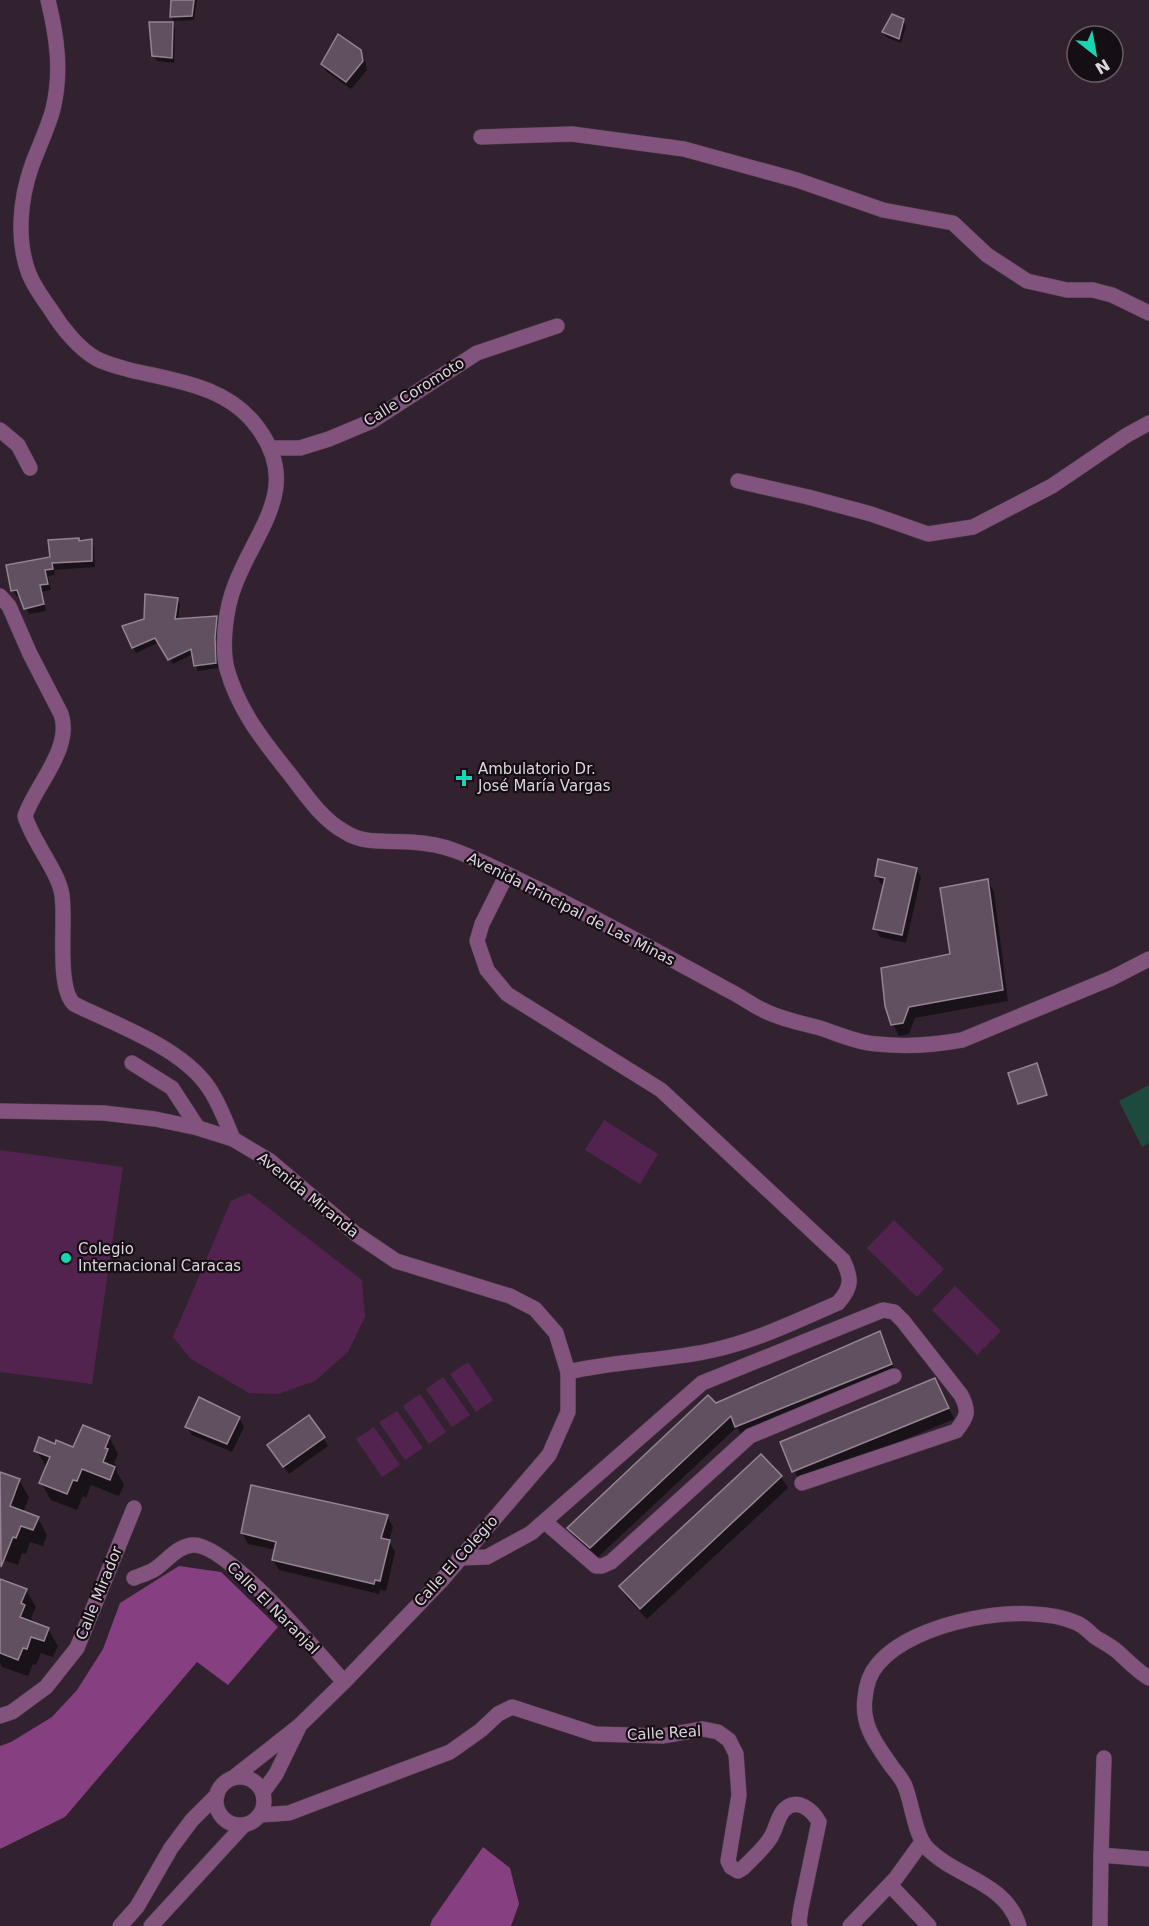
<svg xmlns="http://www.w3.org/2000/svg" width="1149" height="1926" font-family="'DejaVu Sans',sans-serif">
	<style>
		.green { fill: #52234e }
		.forest { fill: #863f81 }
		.water { fill: #1e493f }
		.shadow { fill: #0007 }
		.building { fill: #61505f; stroke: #968394; stroke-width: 1.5 }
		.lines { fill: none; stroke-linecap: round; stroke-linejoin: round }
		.minor-casing { stroke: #4e3e4c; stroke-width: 16 }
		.minor { stroke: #82547d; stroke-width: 15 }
		.poi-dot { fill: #18d5b2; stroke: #150e14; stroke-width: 2 }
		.labels { text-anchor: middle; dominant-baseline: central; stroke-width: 4.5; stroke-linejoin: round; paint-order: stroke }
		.street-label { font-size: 15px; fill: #ded4dd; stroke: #150e14 }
		.poi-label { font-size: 15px; fill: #ded4dd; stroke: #150e14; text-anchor: start }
	</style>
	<rect width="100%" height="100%" fill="#322230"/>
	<g class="green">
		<polygon points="604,1120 658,1154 640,1184 585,1150"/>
		<polygon points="0,1150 123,1167 92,1384 0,1372"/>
		<polygon points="249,1193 362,1280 365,1317 348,1352 315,1381 278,1394 249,1393 191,1359 173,1337 231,1201"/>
		<polygon points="894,1220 944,1269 917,1297 867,1248"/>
		<polygon points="955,1286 1001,1331 977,1355 932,1310"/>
		<polygon points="468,1362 493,1400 476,1412 450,1374"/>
		<polygon points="443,1377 470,1415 452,1427 426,1389"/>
		<polygon points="420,1394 446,1432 429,1444 403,1406"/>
		<polygon points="397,1411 423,1448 405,1460 379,1422"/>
		<polygon points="374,1427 400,1465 382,1477 356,1439"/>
	</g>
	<g class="forest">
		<polygon points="179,1566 221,1572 278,1627 228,1685 197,1662 65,1817 0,1849 0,1746 11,1742 52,1717 77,1690 103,1649 120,1603"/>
		<polygon points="483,1847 510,1868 519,1904 511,1926 430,1926 432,1920"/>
	</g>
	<polygon class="water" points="1149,1085 1149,1143 1142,1147 1119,1101"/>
	<g class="shadow">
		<polygon points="172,0 197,0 194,20 174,21 171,16"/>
		<polygon points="903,21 906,26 901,43 886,37 883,32"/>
		<polygon points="172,24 175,29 174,63 157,61 154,56"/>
		<polygon points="360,51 365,60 367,70 351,89 327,72 322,64"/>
		<polygon points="91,541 94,547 95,567 54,570 55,575 48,576 51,590 42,592 46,611 29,614 20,596 16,596 13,590 52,558 80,543"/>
		<polygon points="177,599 180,604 178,620 216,617 219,622 217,644 218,668 198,671 193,654 173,664 160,642 136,653 124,627 145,620"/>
		<polygon points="916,869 921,877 906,943 880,937 875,929 885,885 881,884 876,876"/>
		<polygon points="988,881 994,892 1008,1001 915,1018 909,1034 899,1036 893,1024 952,955"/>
		<polygon points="879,1333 886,1344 897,1376 743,1438 737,1427 597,1558 575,1539 569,1528 715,1405"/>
		<polygon points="941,1391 954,1419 800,1483 782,1443"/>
		<polygon points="200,1399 239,1418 244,1427 232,1452 192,1435 187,1427"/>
		<polygon points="109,1437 118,1454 114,1463 117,1468 116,1470 124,1485 119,1496 91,1485 86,1498 83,1496 77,1510 51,1500 41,1483 47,1468 36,1450 56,1446 74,1449"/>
		<polygon points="323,1438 328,1446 289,1474 274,1454"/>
		<polygon points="0,1473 19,1480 29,1497 23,1513 38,1518 47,1535 43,1546 30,1542 26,1554 22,1553 18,1565 0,1559"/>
		<polygon points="781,1477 788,1488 647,1619 627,1598 621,1587"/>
		<polygon points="387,1516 393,1527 389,1541 395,1552 386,1591 380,1590 379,1594 279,1570 273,1560 276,1550 248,1544 242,1533"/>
		<polygon points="0,1581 26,1590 36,1607 31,1618 34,1623 48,1629 58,1646 53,1657 41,1653 36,1665 33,1664 28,1676 2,1667 0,1663"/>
	</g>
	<g class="building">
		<polygon points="171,0 194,0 192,16 170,17"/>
		<polygon points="892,14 904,19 899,39 882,32"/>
		<polygon points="149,22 173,22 172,58 152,56"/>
		<polygon points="338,34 361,50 363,61 346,82 321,64"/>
		<polygon points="79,538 79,541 92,539 92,561 52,563 53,569 45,570 48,584 40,585 44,604 24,609 17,590 11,591 6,565 50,557 48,540"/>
		<polygon points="145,594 178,598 175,619 217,616 215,638 216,663 194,666 191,649 168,660 155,638 132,648 122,626 144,619"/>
		<polygon points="878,859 917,868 902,935 873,929 885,878 875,876"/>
		<polygon points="988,879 1003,990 909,1007 903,1023 891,1025 885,1006 881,968 950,954 940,888"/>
		<polygon points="1037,1063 1047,1095 1018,1104 1008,1073"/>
		<polygon points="880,1331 892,1364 735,1427 731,1416 590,1548 567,1528 708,1395 716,1403"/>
		<polygon points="935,1378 949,1408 792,1472 780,1442"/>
		<polygon points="199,1397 240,1417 227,1444 185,1427"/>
		<polygon points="309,1415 325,1437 283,1467 267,1445"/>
		<polygon points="83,1425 110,1436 105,1448 108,1449 103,1462 115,1467 110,1480 82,1469 77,1481 73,1480 67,1494 39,1483 50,1457 34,1451 39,1437 55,1444 56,1440 73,1447"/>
		<polygon points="761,1454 782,1476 640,1609 619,1586"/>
		<polygon points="0,1472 20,1479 10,1506 39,1517 33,1530 21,1526 16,1538 13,1537 1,1567"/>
		<polygon points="251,1485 388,1515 381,1538 390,1540 380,1581 375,1580 374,1584 272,1560 276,1542 241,1533"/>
		<polygon points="0,1579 27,1589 21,1603 25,1605 20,1617 49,1628 44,1641 31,1637 27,1649 23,1648 18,1660 0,1653"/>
	</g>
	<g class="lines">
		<defs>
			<g id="minor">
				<path d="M48 0C57 37 62 72 53 109 48 128 39 146 32 165 20 199 16 240 29 274 34 286 43 299 51 310 62 328 79 349 97 359 107 364 119 367 130 370 176 381 228 386 258 428 302 488 256 529 235 585 226 607 221 645 227 669 239 712 265 743 292 777 307 797 323 820 345 832 365 845 388 840 411 842 425 843 440 845 453 850 482 860 510 876 538 889 601 921 664 955 726 989 739 995 750 1004 763 1010 780 1019 801 1023 820 1028 838 1034 858 1043 877 1044 905 1047 934 1045 962 1040L1112 978 1149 959"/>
				<polyline points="481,137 572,134 684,149 797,180 883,210 953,223 987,255 1027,281 1067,290 1093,290 1112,295 1149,313"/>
				<polyline points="0,430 18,445 30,468"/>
				<polyline points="270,448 300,448 329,439 372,421 477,353 557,326"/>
				<polyline points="738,481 808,497 871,514 928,534 973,527 1052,486 1127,435 1149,423"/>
				<path d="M0 596 9 606 30 654 61 714C73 748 35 786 25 816 32 841 59 872 62 895 66 921 56 987 74 1004 118 1026 187 1049 212 1093 221 1108 227 1124 233 1139"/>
				<path d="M507 874 482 924 477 941 487 970 507 994 661 1090 843 1260C852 1279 852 1287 838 1303 796 1321 754 1342 709 1351 662 1361 614 1361 568 1372"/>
				<polyline points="132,1063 172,1088 198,1128"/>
				<polyline points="0,1111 104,1113 155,1119 198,1128 233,1139 270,1161 356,1234 396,1261 510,1296 535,1309 556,1333 568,1372 568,1412 549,1455 441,1581 344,1682 299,1726 233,1778"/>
				<polyline points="545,1522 596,1566 602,1566 611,1562 750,1436 894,1376"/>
				<path d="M459 1558 487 1557 531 1533 702 1383 883 1310 894 1312 903 1321 961 1395C970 1412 967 1417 956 1431L802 1483"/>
				<path d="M134 1578C141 1575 149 1573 155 1569 167 1561 177 1546 193 1545 227 1543 319 1654 344 1682"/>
				<polyline points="0,1716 12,1712 46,1687 77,1648 134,1508"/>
				<circle cx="240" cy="1801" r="24"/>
				<polyline points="263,1792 276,1774 298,1729"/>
				<path d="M260 1815 289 1813 450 1752 481 1730 498 1714 512 1707 595 1734 662 1736 703 1729 718 1732 729 1740 736 1754 739 1795 728 1861 731 1867 738 1871 743 1868C752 1859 762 1850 769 1840 776 1831 777 1817 784 1810 797 1796 813 1811 819 1822L801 1908 799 1922 800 1926"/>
				<polyline points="1101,1855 1104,1758"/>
				<polyline points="890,1885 929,1926"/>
				<polyline points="120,1926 137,1907 171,1848 192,1820 217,1795"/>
				<polyline points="151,1926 243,1826"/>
				<polyline points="850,1926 896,1878 922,1842"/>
				<path d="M1019 1926C1006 1882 957 1878 928 1849 915 1837 912 1803 905 1786 902 1779 897 1773 892 1767 877 1745 861 1726 865 1698 866 1686 870 1673 878 1664 913 1621 1027 1600 1077 1623 1084 1626 1089 1632 1095 1637 1103 1642 1111 1646 1118 1652 1128 1661 1137 1671 1149 1678"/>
				<polyline points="1100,1926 1101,1855 1149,1859"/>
			</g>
		</defs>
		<use href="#minor" class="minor-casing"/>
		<use href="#minor" class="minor"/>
	</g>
	<g class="poi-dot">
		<path d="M461 769h6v6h6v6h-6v6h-6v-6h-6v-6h6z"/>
		<circle cx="66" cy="1258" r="6"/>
	</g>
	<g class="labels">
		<g class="street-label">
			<text transform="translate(414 392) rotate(-32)">Calle Coromoto</text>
			<text transform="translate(571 909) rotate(27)">Avenida Principal de Las Minas</text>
			<text transform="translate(308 1195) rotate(39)">Avenida Miranda</text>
			<text transform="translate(456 1561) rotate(-48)">Calle El Colegio</text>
			<text transform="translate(99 1593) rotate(-68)">Calle Mirador</text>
			<text transform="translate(273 1608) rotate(45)">Calle El Naranjal</text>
			<text transform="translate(664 1733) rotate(-3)">Calle Real</text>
		</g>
		<g class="poi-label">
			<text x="478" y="769">Ambulatorio Dr.<tspan x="478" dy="17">José María Vargas</tspan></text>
			<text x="78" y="1249">Colegio<tspan x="78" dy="17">Internacional Caracas</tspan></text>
		</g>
	</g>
	<g transform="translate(1095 54) rotate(149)"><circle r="28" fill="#150e14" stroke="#655d64" stroke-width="1.5"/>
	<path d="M0-4.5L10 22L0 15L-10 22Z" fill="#18d5b2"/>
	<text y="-9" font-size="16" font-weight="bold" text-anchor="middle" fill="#ded4dd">N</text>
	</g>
</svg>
